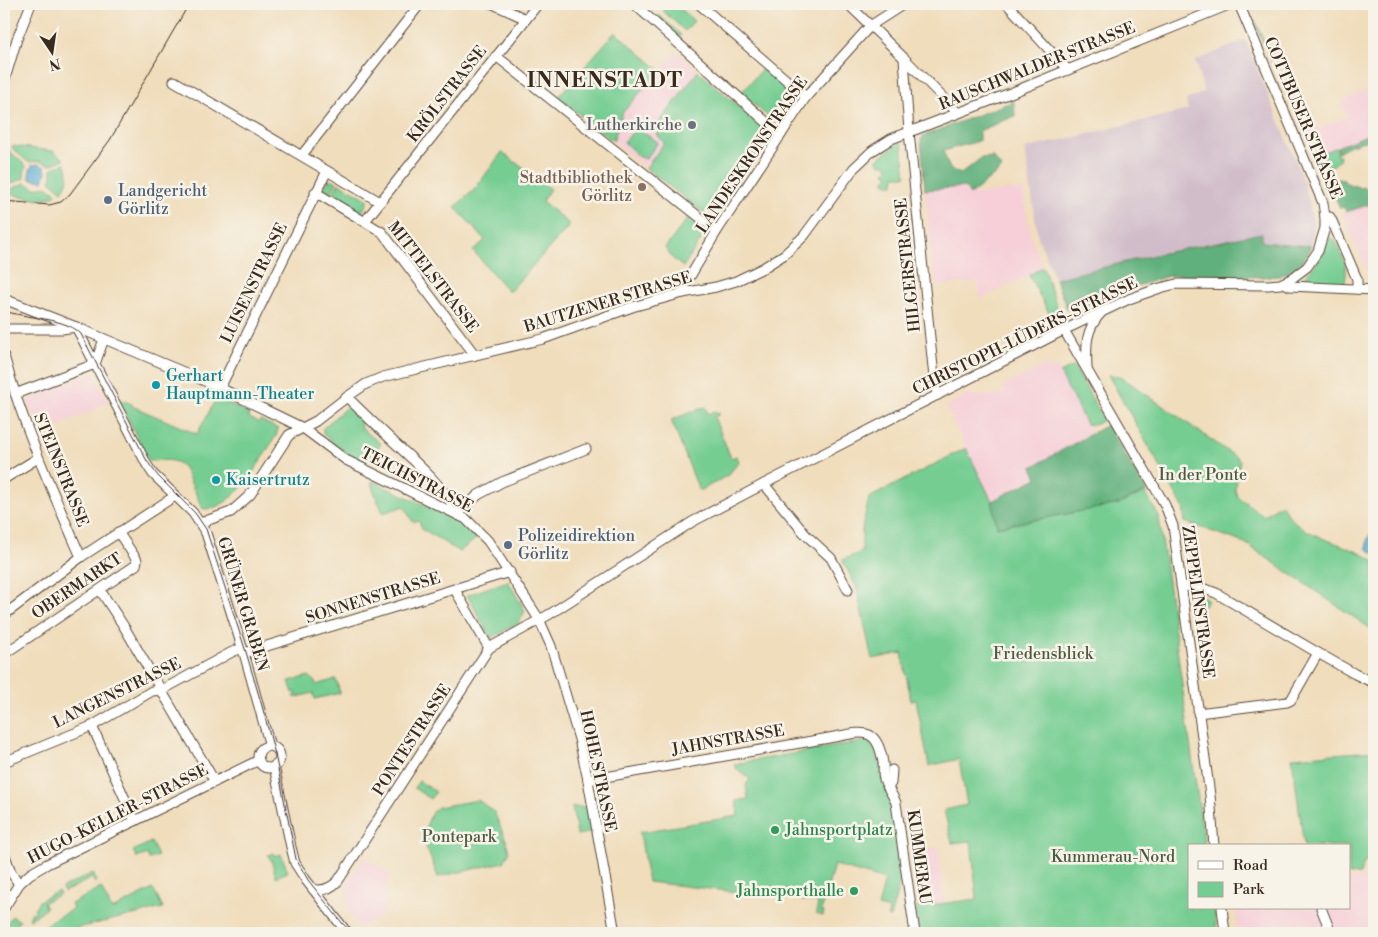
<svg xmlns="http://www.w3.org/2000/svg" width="1378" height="937" font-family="'Libre Bodoni',serif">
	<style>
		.built { fill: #f6cfd8 }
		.industrial { fill: #d1bdca }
		.green { fill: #74cd92; stroke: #587c58 }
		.forest { fill: #5fb07c; stroke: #4d6d4d }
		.water { fill: #55a9d0; stroke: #486a77 }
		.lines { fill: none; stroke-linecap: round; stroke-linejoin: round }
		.minor-casing { stroke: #564536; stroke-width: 11 }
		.minor { stroke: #fff; stroke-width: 9 }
		.tram { stroke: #3b2a1e; stroke-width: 1 }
		.worship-dot { fill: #6b7280; stroke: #f7f3e8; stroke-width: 2 }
		.education-dot { fill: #8d6e63; stroke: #f7f3e8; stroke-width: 2 }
		.service-dot { fill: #5c6f8a; stroke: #f7f3e8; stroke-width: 2 }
		.culture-dot { fill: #0f9aa8; stroke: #f7f3e8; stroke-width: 2 }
		.leisure-dot { fill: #2e9e5b; stroke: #f7f3e8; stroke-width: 2 }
		.labels { text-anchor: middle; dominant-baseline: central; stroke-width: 5; stroke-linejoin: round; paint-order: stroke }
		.street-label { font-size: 16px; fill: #3b2a1e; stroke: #f7f3e8 }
		.worship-label { font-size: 16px; fill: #5b616d; stroke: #f7f3e8; text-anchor: end }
		.education-label { font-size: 16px; fill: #785e54; stroke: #f7f3e8; text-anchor: end }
		.service-label { font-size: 16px; fill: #4e5e75; stroke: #f7f3e8; text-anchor: start }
		.culture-label { font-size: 16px; fill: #0d838f; stroke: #f7f3e8; text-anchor: start }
		.park-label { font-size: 16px; fill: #4c5b41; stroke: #f7f3e8 }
		.leisure-label { font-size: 16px; fill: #27864d; stroke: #f7f3e8; text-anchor: start }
		.district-label { font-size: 21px; font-weight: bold; letter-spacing: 1px; fill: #3b2a1e; stroke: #f7f3e8 }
	</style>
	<rect width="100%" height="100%" fill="#f7f3e8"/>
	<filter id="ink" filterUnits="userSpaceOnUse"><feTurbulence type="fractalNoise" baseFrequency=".02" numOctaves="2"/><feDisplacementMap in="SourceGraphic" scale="10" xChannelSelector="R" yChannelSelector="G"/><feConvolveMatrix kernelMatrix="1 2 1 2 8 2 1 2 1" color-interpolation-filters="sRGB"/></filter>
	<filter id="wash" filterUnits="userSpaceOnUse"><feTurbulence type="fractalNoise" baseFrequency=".0096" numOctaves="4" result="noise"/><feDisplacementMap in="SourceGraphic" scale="20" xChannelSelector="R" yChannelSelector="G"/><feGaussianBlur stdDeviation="1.12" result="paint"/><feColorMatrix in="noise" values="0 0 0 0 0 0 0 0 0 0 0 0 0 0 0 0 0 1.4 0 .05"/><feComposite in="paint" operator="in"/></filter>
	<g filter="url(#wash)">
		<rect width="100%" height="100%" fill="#f0ddbc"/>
		<g class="built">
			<polygon points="677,53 698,71 654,129 664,143 646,168 613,141 623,112 660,70"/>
			<polygon points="1374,87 1374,132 1317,155 1306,131 1321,127 1347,117 1341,101"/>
			<polygon points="965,187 970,195 1023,189 1030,235 1043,267 1029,275 980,299 978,282 935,286 925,190"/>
			<polygon points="1374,203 1374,282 1371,280 1342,213"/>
			<polygon points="1047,364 1050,369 1056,366 1091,433 1032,467 1037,477 992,501 946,406 971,393 974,396 1003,395 1004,393 1002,387"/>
			<polygon points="93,372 108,403 42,434 36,432 32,424 35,418 27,400"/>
			<polygon points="938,847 944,903 917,906 910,851"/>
			<polygon points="364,857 391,875 383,889 385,914 359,928 347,908 348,896 347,883"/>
			<polygon points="1374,876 1374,933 1238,933 1236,908 1349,908 1349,879"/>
		</g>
		<polygon class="industrial" points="1245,40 1297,164 1308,197 1314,228 1311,246 1261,242 1262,233 1159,254 1055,279 1038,237 1025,149 1188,110 1186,100 1204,92 1195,61"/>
		<g class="green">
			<polygon points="669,4 675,4 694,21 685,31 663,11"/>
			<polygon points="659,15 681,35 679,38 656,18"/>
			<polygon points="1255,20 1273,63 1273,64 1254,22"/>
			<polygon points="615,32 660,70 623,112 613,141 558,97"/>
			<polygon points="763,68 793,95 772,120 741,93"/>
			<polygon points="698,71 770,134 714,221 646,168 664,143 654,130"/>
			<polygon points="636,128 658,142 646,159 638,156 624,142"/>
			<polygon points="900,142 902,144 906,176 895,176 894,184 887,184 884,181 889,177 885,172 888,169 887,166 883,163 881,165 876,160"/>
			<polygon points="12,146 53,151 64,159 50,165 40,161 28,162 13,149"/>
			<path d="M1337 147 1338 152H1336L1337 155H1340C1340 163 1333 165 1327 168L1325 165 1321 167 1317 155Z"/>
			<polygon points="4,148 6,148 26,166 24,173 24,178 4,187"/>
			<polygon points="502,152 550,189 542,201 570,225 509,292 473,251 485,240 455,207 475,189"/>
			<path d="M65 163C70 174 69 182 62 191L50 181 52 177V169Z"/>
			<polygon points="328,180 333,180 337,182 328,197 323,192"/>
			<path d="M25 183 35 188 47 186 57 194C42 203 22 196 7 193V191Z"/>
			<polygon points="339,183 367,199 367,203 362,212 357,213 330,198"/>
			<polygon points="688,218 706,232 683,267 672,258 665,248"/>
			<path d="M1330 238 1335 240C1342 256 1350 266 1344 285L1305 284 1302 281 1303 278C1315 267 1323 255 1328 239Z"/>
			<polygon points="1043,267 1061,318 1053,321 1029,275"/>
			<polygon points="1074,366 1104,420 1094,425 1086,424 1060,373"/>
			<path d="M1108 375 1120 376 1240 460 1235 489 1237 496 1264 516 1281 504C1285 510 1290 518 1296 523 1319 542 1350 544 1374 561V631L1245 543 1185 522 1183 507Z"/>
			<path d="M217 397 249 414 248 417 259 423 260 420 278 429 276 436C260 460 236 510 203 509L184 468C175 457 161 461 149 461L118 399 132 404V406L197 434Z"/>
			<path d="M350 404 363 419 360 427 381 444 366 463C349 458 336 445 323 434V428Z"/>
			<polygon points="705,407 708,414 715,412 720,414 714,417 731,458 737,456 739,462 728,475 700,491 699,490 671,420"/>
			<path d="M966 448 992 501 997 527 1119 504 1145 492 1159 517C1175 627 1188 737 1205 846H1189V908H1214L1217 933H918L916 907 977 899 971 841 952 843 944 810 967 805 959 759 929 766 916 700 911 701 902 653 872 659 856 586 842 560 862 552V529L869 498Z"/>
			<polygon points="372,481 442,513 456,521 477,538 459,552 426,531 423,531 419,521 413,522 404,506 383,513 372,487"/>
			<polygon points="508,581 525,611 519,623 491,638 467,595"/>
			<path d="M1194 594 1202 595 1208 600C1205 605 1201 608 1195 608Z"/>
			<polygon points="309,676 315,682 316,685 336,679 340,693 315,699 313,693 294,698 294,696 297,694 296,692 293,693 289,681"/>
			<polygon points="872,740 890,794 903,870 890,918 887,917 889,910 878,907 885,880 834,865 821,911 824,912 823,916 816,914 818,903 782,897 648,882 640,832 738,816 736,801 748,799 746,785 750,779 736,768 734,764"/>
			<polygon points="1374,751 1374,861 1365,861 1360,874 1349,875 1349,846 1304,846 1292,757"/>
			<polygon points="419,781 436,792 430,799 414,788"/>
			<polygon points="478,800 494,812 506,840 509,852 504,862 438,877 422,836 432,812 438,807"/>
			<polygon points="572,807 588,807 592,832 577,835"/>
			<polygon points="151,842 158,856 149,859 147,854 137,858 133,851"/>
			<polygon points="274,853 275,856 281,854 288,872 276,877 271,859 270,859 268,855"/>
			<polygon points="93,873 97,882 95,883 92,878 64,892 62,888"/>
			<polygon points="101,888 112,910 153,889 163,908 56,933 35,933 52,920 73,909 71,904"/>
			<polygon points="58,891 60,894 43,903 46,908 31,919 29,918 32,912 34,913 36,910 34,909 39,901"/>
			<polygon points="12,916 20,921 9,930 10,933 4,929"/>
		</g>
		<g class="forest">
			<polygon points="1014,101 1015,116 979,131 979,141 943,151 950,169 961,174 981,158 993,157 1002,169 970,195 965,187 925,190 921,140 923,136"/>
			<polygon points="1374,132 1374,138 1348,146 1338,152 1337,147"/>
			<polygon points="1338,179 1345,180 1344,182 1361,188 1362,187 1374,190 1374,203 1346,212 1344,207 1340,208 1328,182"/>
			<polygon points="1262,233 1262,242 1311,246 1307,255 1300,263 1287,273 1280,276 1263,277 1184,275 1168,276 1131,288 1069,313 1055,279 1159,254"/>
			<polygon points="1107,425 1147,491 1119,504 997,527 992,501 1037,478 1032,467"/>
		</g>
		<g class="water">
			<polygon points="38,164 45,167 46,173 43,181 30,179 29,173 32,165"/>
			<path d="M1371 533H1374V554L1367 549C1366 542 1367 538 1371 533Z"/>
		</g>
	</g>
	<g filter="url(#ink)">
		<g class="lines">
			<defs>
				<g id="minor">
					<polyline points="493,4 526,19"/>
					<polyline points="634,4 781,135"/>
					<polyline points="699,4 806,97"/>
					<polyline points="848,4 904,58 958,113"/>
					<polyline points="1007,4 1068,70"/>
					<polyline points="496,56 717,231"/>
					<polyline points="904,58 909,132 935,387 938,395"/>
					<polyline points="174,81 380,202"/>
					<polyline points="4,82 17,39 31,4"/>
					<polyline points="302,155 420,4"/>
					<polyline points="315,192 382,232 472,351 473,356"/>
					<polyline points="1325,217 1330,217 1332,221 1357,279 1357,289"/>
					<polyline points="365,221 538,4"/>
					<polyline points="1285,282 1286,284 1290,286 1374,290"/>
					<polyline points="683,293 685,285 717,231 806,97 870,26 904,4"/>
					<polyline points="4,299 76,327 212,384 303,428 346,460 466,519 488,541 539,619 551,646 579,739 588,780 615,933"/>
					<polyline points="76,327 147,465 153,474 193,513 206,533 244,653 270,746"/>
					<polyline points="4,329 62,329 76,327"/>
					<polyline points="1064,330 1165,505 1173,526 1210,795 1214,846"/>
					<path d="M4 356C23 426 52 491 81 557"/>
					<polyline points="95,364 104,339"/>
					<path d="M1087 368C1086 346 1085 330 1101 313"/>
					<polyline points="220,388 327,171"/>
					<polyline points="15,394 95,364"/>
					<path d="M347 397C363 413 380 429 397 445 420 466 444 487 458 514L478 495 502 482 586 449"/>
					<polyline points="4,479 38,458"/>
					<polyline points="764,484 805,534 831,558 848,590"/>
					<polyline points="200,523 231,512 250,495 289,435 316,421 347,397 366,384 383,377 543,339 632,307 683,293 716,287 736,281 763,268 785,254 804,236 854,168 872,151 891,139 1013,92 1231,4"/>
					<polyline points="1181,586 1199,587 1216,593 1318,653 1355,674 1374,683"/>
					<polyline points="100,590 123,625 215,782"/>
					<polyline points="455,590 489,648"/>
					<polyline points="4,615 81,557 175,496"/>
					<polyline points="244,653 510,572"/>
					<polyline points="4,654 136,565 137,560 118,532"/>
					<polyline points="1198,713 1287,702 1291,700 1318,653"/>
					<polyline points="92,726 135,821"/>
					<circle cx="269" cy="757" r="11"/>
					<polyline points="4,762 92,726 152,691 162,690 232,652 242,648"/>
					<polyline points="274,766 291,847 295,863 306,880 345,930 349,933"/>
					<path d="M588 780 829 738C860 733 877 723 883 763 884 768 882 774 884 779 886 786 893 795 896 803L915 933"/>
					<polyline points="888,787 891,783 892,770"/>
					<polyline points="4,853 11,872 19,884"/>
					<path d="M313 889C323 892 331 888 338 881L489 648 550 614 692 522 764 484 1064 330 1129 299 1160 288 1176 284 1268 285 1280 284 1291 279 1307 267 1318 251 1325 228V217L1323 203 1239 4"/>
					<polyline points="4,908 19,884 30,874 47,864 259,760"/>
					<polyline points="1222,908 1225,933"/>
					<polyline points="1321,908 1331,933"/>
				</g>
			</defs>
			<use href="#minor" class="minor-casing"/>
			<use href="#minor" class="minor"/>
			<g class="tram">
				<polyline points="4,201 49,205 61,202 70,194 110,140 189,4"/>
				<path d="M4 311C25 318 67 318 81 334L147 461 158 476 195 513 206 529 246 652 262 706 275 754 296 859 308 880 343 924 353 933"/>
				<polyline points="518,933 562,933"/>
			</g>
		</g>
	</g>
	<circle class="worship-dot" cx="692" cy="125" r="5"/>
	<circle class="education-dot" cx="642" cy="187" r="5"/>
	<g class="service-dot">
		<circle cx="108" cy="200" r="5"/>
		<circle cx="508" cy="545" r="5"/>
	</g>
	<g class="culture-dot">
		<circle cx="156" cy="385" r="5"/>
		<circle cx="216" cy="480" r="5"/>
	</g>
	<g class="leisure-dot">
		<circle cx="775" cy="830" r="5"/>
		<circle cx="854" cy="891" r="5"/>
	</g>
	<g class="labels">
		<g class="street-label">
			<text transform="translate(1037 66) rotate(-22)">RAUSCHWALDER STRASSE</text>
			<text transform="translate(447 94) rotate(-52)">KRÖLSTRASSE</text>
			<text transform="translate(1303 118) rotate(67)">COTTBUSER STRASSE</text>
			<text transform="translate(752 155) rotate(-56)">LANDESKRONSTRASSE</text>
			<text transform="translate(908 265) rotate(-96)">HILGERSTRASSE</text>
			<text transform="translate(433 277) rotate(52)">MITTELSTRASSE</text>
			<text transform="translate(254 283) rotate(-64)">LUISENSTRASSE</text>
			<text transform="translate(608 302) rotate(-17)">BAUTZENER STRASSE</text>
			<text transform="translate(1025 336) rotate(-26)">CHRISTOPH-LÜDERS-STRASSE</text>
			<text transform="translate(61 470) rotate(68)">STEINSTRASSE</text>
			<text transform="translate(417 480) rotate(27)">TEICHSTRASSE</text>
			<text transform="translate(77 586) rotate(-34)">OBERMARKT</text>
			<text transform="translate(373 598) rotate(-17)">SONNENSTRASSE</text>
			<text transform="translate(1198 602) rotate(82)">ZEPPELINSTRASSE</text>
			<text transform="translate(243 604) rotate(73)">GRÜNER GRABEN</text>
			<text transform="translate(117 693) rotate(-26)">LANGENSTRASSE</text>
			<text transform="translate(412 740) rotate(-57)">PONTESTRASSE</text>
			<text transform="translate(728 740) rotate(-10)">JAHNSTRASSE</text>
			<text transform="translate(598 771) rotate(78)">HOHE STRASSE</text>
			<text transform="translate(118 814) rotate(-27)">HUGO-KELLER-STRASSE</text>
			<text transform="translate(919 857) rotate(82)">KUMMERAU</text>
		</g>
		<g class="worship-label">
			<text x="682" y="125">Lutherkirche</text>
		</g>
		<g class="education-label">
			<text x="632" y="178">Stadtbibliothek<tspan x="632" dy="18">Görlitz</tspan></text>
		</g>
		<g class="service-label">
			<text x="118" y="191">Landgericht<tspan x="118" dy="18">Görlitz</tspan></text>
			<text x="518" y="536">Polizeidirektion<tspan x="518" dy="18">Görlitz</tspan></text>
		</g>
		<g class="culture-label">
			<text x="166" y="376">Gerhart<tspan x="166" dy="18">Hauptmann-Theater</tspan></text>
			<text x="226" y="480">Kaisertrutz</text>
		</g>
		<g class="park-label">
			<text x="1203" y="475">In der Ponte</text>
			<text x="1043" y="654">Friedensblick</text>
			<text x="459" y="837">Pontepark</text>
			<text x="1113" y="857">Kummerau-Nord</text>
		</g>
		<g class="leisure-label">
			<text x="785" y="830">Jahnsportplatz</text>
			<text x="844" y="891" text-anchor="end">Jahnsporthalle</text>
		</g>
		<g class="district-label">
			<text x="605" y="81">INNENSTADT</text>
		</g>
	</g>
	<rect width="1378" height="937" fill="none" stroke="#f7f3e8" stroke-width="20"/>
	<rect x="1188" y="844" width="162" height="65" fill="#f7f3e8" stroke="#aca397"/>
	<rect x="1198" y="861" width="25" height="8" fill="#ffffff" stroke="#aca397"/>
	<text x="1233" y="870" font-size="15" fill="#3b2a1e">Road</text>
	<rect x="1198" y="882" width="25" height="15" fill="#74cd92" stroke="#aca397"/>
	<text x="1233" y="894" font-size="15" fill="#3b2a1e">Park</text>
	<g transform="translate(52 52) rotate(167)" stroke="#f7f3e8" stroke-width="4" paint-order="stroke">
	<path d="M0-4L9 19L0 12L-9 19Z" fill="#3b2a1e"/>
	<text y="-8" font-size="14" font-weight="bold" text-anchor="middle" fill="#3b2a1e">N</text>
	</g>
</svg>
